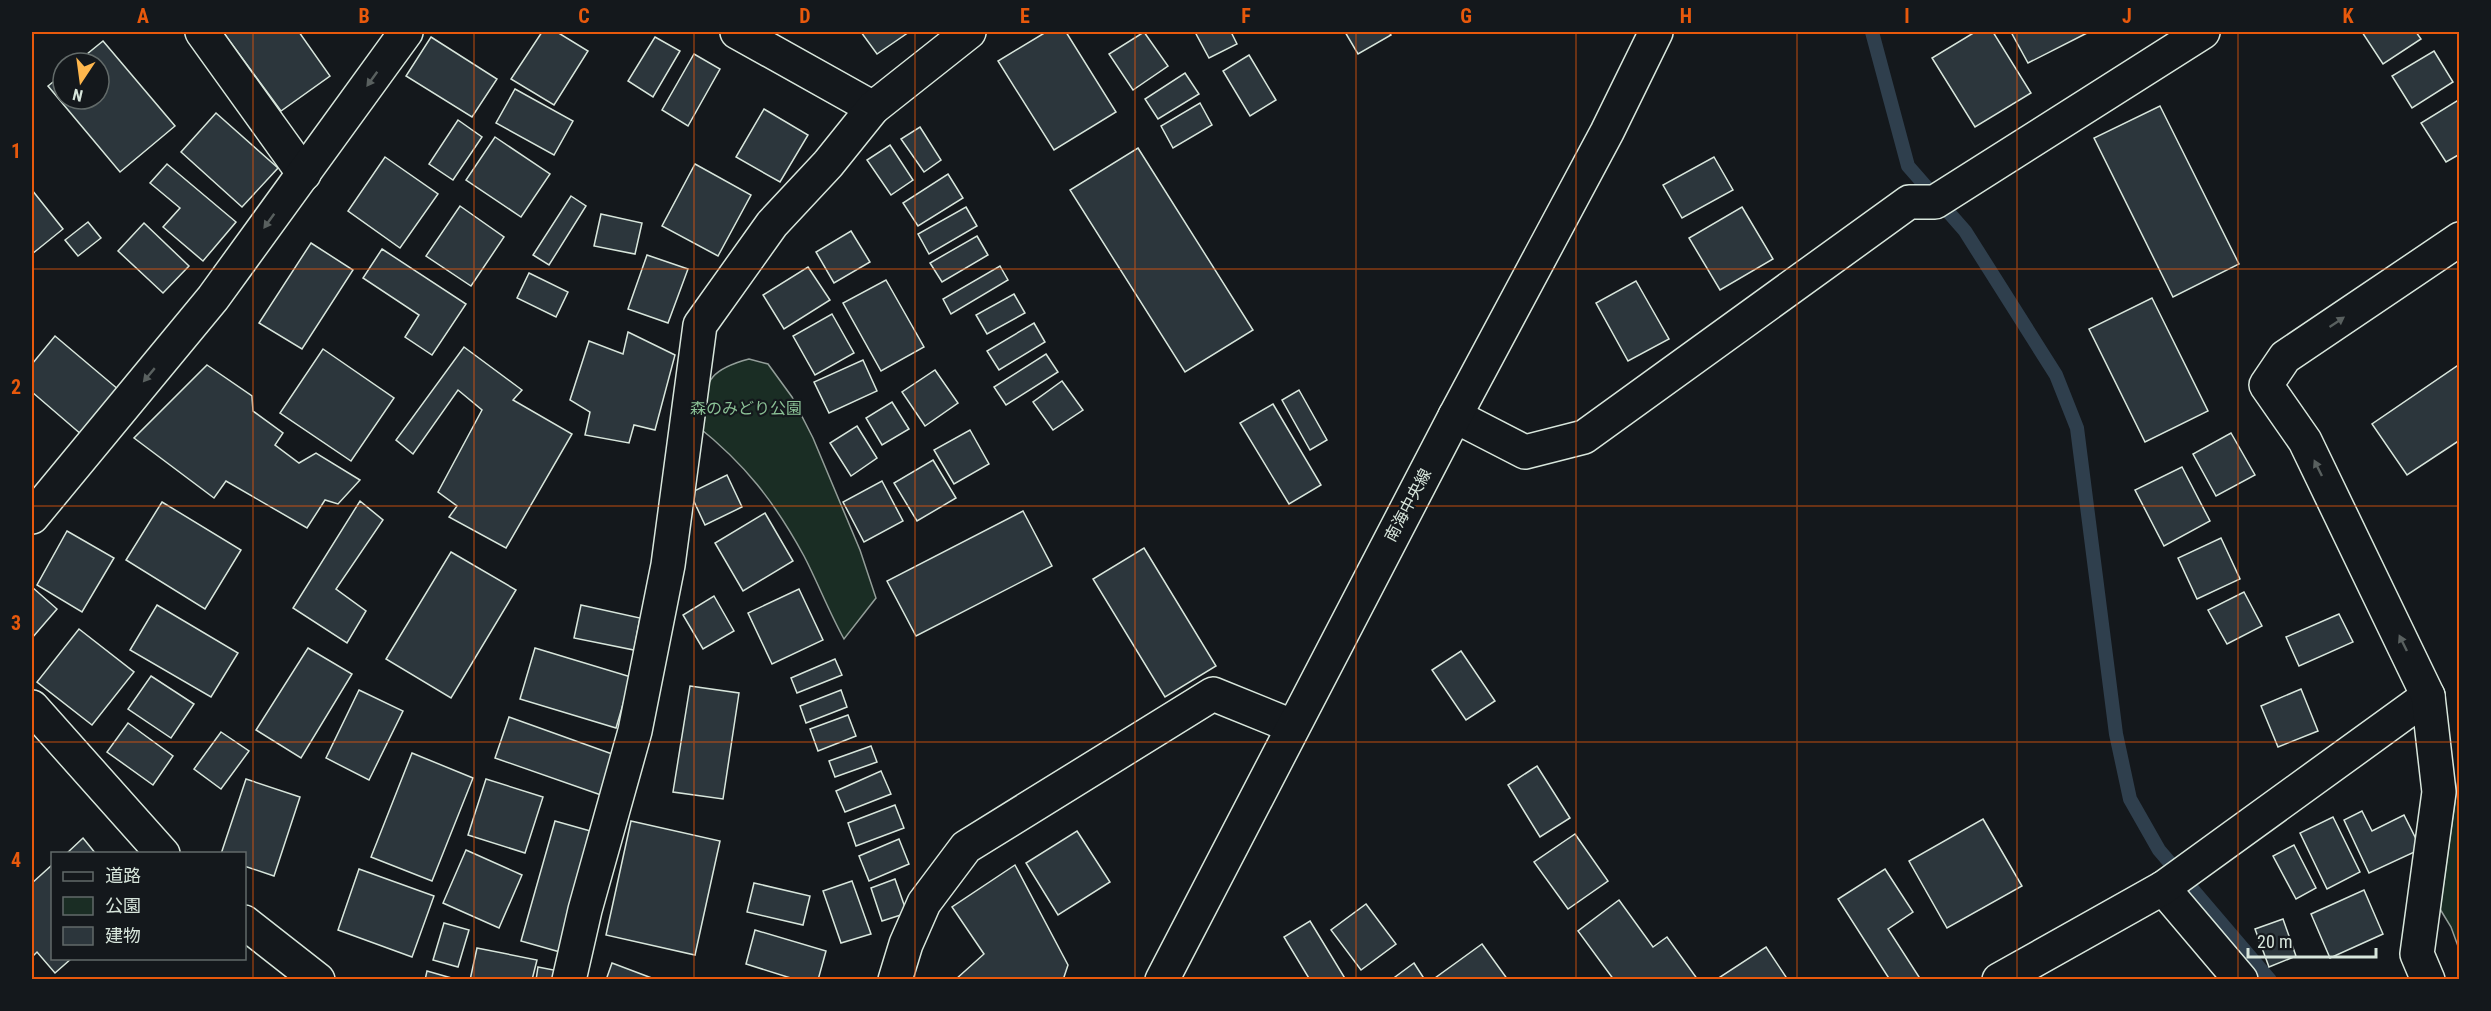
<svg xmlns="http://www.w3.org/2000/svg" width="2491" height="1011" font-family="'Roboto Condensed','Noto Sans JP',sans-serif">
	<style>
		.green { fill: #1a2d24; stroke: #939e99; stroke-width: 1.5 }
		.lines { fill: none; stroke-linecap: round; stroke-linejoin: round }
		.stream { stroke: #2f3f4d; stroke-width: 14 }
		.building { fill: #2c363c; stroke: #d8e6dc; stroke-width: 1.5 }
		.minor-casing { stroke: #d8e6dc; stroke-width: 36 }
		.minor { stroke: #14181c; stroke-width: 33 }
		.oneway { fill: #59605f }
		.grid { fill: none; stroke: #e8590c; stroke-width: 1.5; stroke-opacity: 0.55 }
		.labels { text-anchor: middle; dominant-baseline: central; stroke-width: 4.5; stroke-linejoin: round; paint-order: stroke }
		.park-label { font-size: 16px; fill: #8ac095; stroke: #14181c }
		.street-label { font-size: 16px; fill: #d8e6dc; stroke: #14181c }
		.neatline { fill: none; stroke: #e8590c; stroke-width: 2 }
		.grid-label { font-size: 20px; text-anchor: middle; font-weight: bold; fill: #e8590c }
	</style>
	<rect width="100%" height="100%" fill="#14181c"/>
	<g class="green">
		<path d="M749 359 768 364 792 397 813 438 860 550 876 598 844 639C829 612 818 583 804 556 774 501 745 464 696 425 708 383 704 371 749 359Z"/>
		<polygon points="2459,772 2459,949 2451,927 2440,909"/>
	</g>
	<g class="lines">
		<polyline class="stream" points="1872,32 1908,166 1965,231 2056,375 2077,428 2116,734 2130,799 2159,850 2270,980"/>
	</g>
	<g class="building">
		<polygon points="223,32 299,32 330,76 281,111"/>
		<polygon points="542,32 557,32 588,51 554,105 511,79"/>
		<polygon points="861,32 909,32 877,54"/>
		<polygon points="1046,32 1066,32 1116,112 1054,150 998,61"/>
		<polygon points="1144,32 1168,66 1133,90 1109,54"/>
		<polygon points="1195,32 1231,32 1237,44 1209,58"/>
		<polygon points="1345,32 1389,32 1391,35 1358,54"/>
		<polygon points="1975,32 1993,32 2031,93 1975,127 1932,58"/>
		<polygon points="2011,32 2089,32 2028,63"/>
		<polygon points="2362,32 2416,32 2421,39 2383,64"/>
		<polygon points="431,37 497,79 472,117 406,76"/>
		<polygon points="655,37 680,51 653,97 628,81"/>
		<polygon points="103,41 175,126 120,172 48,86 63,74 63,99 99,99 99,63 76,63"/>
		<polygon points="2434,51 2453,82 2412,108 2392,76"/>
		<polygon points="694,54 720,69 688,126 662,110"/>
		<polygon points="1249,55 1276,100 1250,116 1223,71"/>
		<polygon points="1185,73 1199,94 1158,119 1145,99"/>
		<polygon points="515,89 573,121 554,155 496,123"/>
		<polygon points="2460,99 2460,154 2446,162 2421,123"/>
		<polygon points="1200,103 1212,125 1173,148 1161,126"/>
		<polygon points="2160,106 2239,264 2173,297 2094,138"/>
		<polygon points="764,109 808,135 780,182 736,157"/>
		<polygon points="216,113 278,168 242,207 181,152"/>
		<polygon points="458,120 482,137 453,180 429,164"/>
		<polygon points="920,127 941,160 924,172 901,139"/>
		<polygon points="495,137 550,174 521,217 466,180"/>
		<polygon points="890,145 913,180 891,195 867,160"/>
		<polygon points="1138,148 1253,330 1185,372 1070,190"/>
		<polygon points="385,157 438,194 400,248 348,211"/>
		<polygon points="1714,157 1733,190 1682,218 1663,185"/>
		<polygon points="167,164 236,222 203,261 163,227 180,208 150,183"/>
		<polygon points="695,164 751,195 718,256 662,226"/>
		<polygon points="948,174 963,198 918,226 903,203"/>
		<polygon points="32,190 63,229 32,254"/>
		<polygon points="571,196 586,206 549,265 533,255"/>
		<polygon points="460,206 504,237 471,286 426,256"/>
		<polygon points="966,207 977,226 929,254 918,234"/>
		<polygon points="1742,207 1773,259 1720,290 1689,238"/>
		<polygon points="601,214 642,223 635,254 594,246"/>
		<polygon points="88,222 101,238 78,256 65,240"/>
		<polygon points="144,223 189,266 163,293 118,251"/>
		<polygon points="851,231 870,262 834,283 816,252"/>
		<polygon points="977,236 988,255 942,282 930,263"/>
		<polygon points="311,243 353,270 302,349 259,323"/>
		<polygon points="382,249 466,304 432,355 405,337 419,315 363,278"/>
		<polygon points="647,255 688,269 668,323 628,309"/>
		<polygon points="1000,266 1008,280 951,314 943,299"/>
		<polygon points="808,267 830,300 784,329 763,295"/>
		<polygon points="529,273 568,292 556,317 517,298"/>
		<polygon points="886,280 924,347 881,371 843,303"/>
		<polygon points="1636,281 1669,339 1628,361 1596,303"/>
		<polygon points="1014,294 1025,313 987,334 976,315"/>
		<polygon points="2152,298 2208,411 2145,442 2089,329"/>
		<polygon points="832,314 854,353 815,375 793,336"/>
		<polygon points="1034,323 1045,342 999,370 987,351"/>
		<polygon points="628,332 675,355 655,430 634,425 629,443 585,435 590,412 570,400 589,341 623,354"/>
		<polygon points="55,336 119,390 82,435 32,392 32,364"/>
		<polygon points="464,347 522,390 513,400 572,434 506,548 449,517 457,506 438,492 482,410 458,390 413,454 396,440"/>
		<polygon points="323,349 394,398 351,461 280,413"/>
		<polygon points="1046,354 1058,372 1006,405 994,387"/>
		<polygon points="863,360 877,391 829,413 814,382"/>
		<polygon points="2460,364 2460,440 2407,475 2372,424"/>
		<polygon points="207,365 252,396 253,411 283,433 275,445 299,463 316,453 360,480 338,504 325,500 307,528 226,481 214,498 134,438"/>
		<polygon points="935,370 958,403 925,426 902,392"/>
		<polygon points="1062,381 1083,410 1053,430 1033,402"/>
		<polygon points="1299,390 1327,440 1310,450 1282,400"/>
		<polygon points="892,402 909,429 882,445 866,418"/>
		<polygon points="1273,404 1321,485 1289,504 1240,423"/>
		<polygon points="857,426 877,458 851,476 830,443"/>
		<polygon points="970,430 989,464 954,484 934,450"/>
		<polygon points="2231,433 2255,475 2216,496 2193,454"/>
		<polygon points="933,460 956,498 917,521 894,483"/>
		<polygon points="2182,467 2210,521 2164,546 2135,490"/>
		<polygon points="727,475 742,507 705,525 690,493"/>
		<polygon points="882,481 903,521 864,542 843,502"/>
		<polygon points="360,501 383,520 336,589 366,611 347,643 293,608"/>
		<polygon points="162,502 241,550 205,609 126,560"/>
		<polygon points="1023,511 1052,566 916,636 887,581"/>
		<polygon points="765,513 793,561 743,591 715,543"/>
		<polygon points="67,531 114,558 82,612 37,585"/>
		<polygon points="2221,538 2240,579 2197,599 2178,558"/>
		<polygon points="1144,548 1216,666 1165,697 1093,579"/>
		<polygon points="451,552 516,590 451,698 386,659"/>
		<polygon points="32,587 57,609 32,638"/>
		<polygon points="799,589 823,640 772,664 748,613"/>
		<polygon points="2244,592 2262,626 2227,644 2208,610"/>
		<polygon points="714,596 734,631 703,649 683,615"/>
		<polygon points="157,605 238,653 211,697 130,650"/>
		<polygon points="581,605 640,618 634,650 574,638"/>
		<polygon points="2339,614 2353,642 2299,666 2286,637"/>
		<polygon points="79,629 134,672 92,725 37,682"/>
		<polygon points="308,648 352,674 301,758 256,730"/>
		<polygon points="535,648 631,677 616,728 520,699"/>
		<polygon points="1461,651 1495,701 1466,720 1432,670"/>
		<polygon points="835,659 842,675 797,693 791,678"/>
		<polygon points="151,676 194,704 171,738 128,709"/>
		<polygon points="690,686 739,693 723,799 673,792"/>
		<polygon points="2301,689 2318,731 2278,747 2261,706"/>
		<polygon points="359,690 403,711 369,780 326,758"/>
		<polygon points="841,690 847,707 806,723 800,706"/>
		<polygon points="848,715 856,736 818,751 810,729"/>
		<polygon points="509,717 615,755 601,795 495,758"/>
		<polygon points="128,723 173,756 153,785 107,752"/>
		<polygon points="221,732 249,751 221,789 194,769"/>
		<polygon points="871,746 877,762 835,777 829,761"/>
		<polygon points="412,753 473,778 432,881 371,857"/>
		<polygon points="1537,766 1570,818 1540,837 1508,785"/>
		<polygon points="881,771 891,794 845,812 836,791"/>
		<polygon points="246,779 300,797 274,876 244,866 244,854 221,854"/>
		<polygon points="486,779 543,797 525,853 468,835"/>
		<polygon points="895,805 904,828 856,846 848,823"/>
		<polygon points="2362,811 2372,831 2404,815 2421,849 2369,873 2344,820"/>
		<polygon points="2333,817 2360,872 2327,889 2300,833"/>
		<polygon points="1983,819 2022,886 1947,928 1909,861"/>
		<polygon points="555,821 594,832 560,952 521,941"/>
		<polygon points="631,821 720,841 695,955 606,935"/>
		<polygon points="1077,831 1110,882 1058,915 1026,863"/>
		<polygon points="1575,834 1608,881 1568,909 1534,862"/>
		<polygon points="83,838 96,854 66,854"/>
		<polygon points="899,839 909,864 869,881 859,856"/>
		<polygon points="2294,845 2316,888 2296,899 2273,856"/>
		<polygon points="466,850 522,875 499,928 443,903"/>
		<polygon points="52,865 52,958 72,958 55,973 37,952 32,957 32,883"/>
		<polygon points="1015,865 1068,965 1063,980 955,980 984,954 952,907"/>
		<polygon points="359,869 434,896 412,957 338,930"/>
		<polygon points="1885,869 1913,912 1888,929 1921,980 1890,980 1838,899"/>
		<polygon points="895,879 907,913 882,921 871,888"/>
		<polygon points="852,881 871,934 841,943 823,891"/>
		<polygon points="754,883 810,896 803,925 747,912"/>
		<polygon points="2364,890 2383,934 2330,958 2311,914"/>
		<polygon points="1619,900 1653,947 1667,937 1698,980 1614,980 1578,931"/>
		<polygon points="1366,904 1396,944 1361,970 1331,930"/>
		<polygon points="2283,919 2296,956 2269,967 2255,929"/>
		<polygon points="1310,921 1346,980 1310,980 1284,937"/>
		<polygon points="444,923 469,930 458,967 433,960"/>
		<polygon points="755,930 826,951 818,980 797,980 746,964"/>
		<polygon points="1482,944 1508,980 1436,980 1435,978"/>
		<polygon points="1766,947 1788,980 1717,979"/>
		<polygon points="477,948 537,960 532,980 470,980"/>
		<polygon points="612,963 657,980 606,980"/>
		<polygon points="1414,963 1425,980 1391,980"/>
		<polygon points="538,967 559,971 557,980 536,980"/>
		<polygon points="427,971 455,979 425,980"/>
	</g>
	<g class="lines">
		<defs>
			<g id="minor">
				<polyline points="202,32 304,174"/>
				<polyline points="737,32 873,108"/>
				<polyline points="1455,416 1525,452 1584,437 1909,202 1935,202 2203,32"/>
				<polyline points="32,517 213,298 406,32"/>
				<polyline points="32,707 163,854"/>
				<polyline points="2163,888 2241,980"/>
				<polyline points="244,922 318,980"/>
				<polyline points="569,980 585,910 635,731 668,565 700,325 772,224 828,164 873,108 969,32"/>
				<polyline points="895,980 906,944 924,903 966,847 1213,694 1292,726"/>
				<polyline points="1162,980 1455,416 1607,132 1656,32"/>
				<polyline points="1999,980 2163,888 2428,696"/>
				<polyline points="2428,980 2417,954 2439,792 2428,696 2305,441 2266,385 2285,357 2460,239"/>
			</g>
		</defs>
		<use href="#minor" class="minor-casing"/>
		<use href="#minor" class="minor"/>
	</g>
	<defs><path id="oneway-solid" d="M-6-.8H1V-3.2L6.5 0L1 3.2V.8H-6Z" transform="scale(1.5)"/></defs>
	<g class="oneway">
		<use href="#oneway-solid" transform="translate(372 79) rotate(126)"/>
		<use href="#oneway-solid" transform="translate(269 221) rotate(126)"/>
		<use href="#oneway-solid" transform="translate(2337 322) rotate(-34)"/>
		<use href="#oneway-solid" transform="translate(149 375) rotate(130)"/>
		<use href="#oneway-solid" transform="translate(2318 468) rotate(-116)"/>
		<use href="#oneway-solid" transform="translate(2403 643) rotate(-116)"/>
	</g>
	<path class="grid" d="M253 32V980M474 32V980M694 32V980M915 32V980M1135 32V980M1356 32V980M1576 32V980M1797 32V980M2017 32V980M2238 32V980M32 269H2460M32 506H2460M32 742H2460"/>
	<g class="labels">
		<g class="park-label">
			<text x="746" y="408">森のみどり公園</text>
		</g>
		<g class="street-label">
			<text transform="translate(1408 505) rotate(-62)">南海中央線</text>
		</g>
	</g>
	<rect width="2491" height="1011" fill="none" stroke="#14181c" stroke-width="66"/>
	<rect x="51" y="852" width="195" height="108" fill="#14181c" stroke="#626a69" stroke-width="1.5"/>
	<rect x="63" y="872" width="30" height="9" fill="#14181c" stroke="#626a69" stroke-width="1.5"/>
	<text x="105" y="882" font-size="18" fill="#d8e6dc">道路</text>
	<rect x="63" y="897" width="30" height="18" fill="#1a2d24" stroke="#626a69" stroke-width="1.5"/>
	<text x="105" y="912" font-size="18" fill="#d8e6dc">公園</text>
	<rect x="63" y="927" width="30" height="18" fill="#2c363c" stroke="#626a69" stroke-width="1.5"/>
	<text x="105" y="942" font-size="18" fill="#d8e6dc">建物</text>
	<g transform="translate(81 81) rotate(193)"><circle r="28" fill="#14181c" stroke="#626a69" stroke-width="1.5"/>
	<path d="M0-4.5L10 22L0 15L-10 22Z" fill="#ffb74d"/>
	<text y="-9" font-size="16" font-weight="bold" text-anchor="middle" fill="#d8e6dc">N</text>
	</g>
	<path d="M2248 948v9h128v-9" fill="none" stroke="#d8e6dc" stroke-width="3"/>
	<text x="2257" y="948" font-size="18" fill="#d8e6dc" stroke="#14181c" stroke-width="4.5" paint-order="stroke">20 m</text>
	<rect x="33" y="33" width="2425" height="945" class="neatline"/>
	<g class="grid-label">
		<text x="143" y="23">A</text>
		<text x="364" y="23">B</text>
		<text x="584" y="23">C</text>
		<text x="805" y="23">D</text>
		<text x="1025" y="23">E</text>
		<text x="1246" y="23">F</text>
		<text x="1466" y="23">G</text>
		<text x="1686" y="23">H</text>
		<text x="1907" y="23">I</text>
		<text x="2127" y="23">J</text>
		<text x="2348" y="23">K</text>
		<text x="16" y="158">1</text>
		<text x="16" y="394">2</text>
		<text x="16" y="630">3</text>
		<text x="16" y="867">4</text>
	</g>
</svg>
